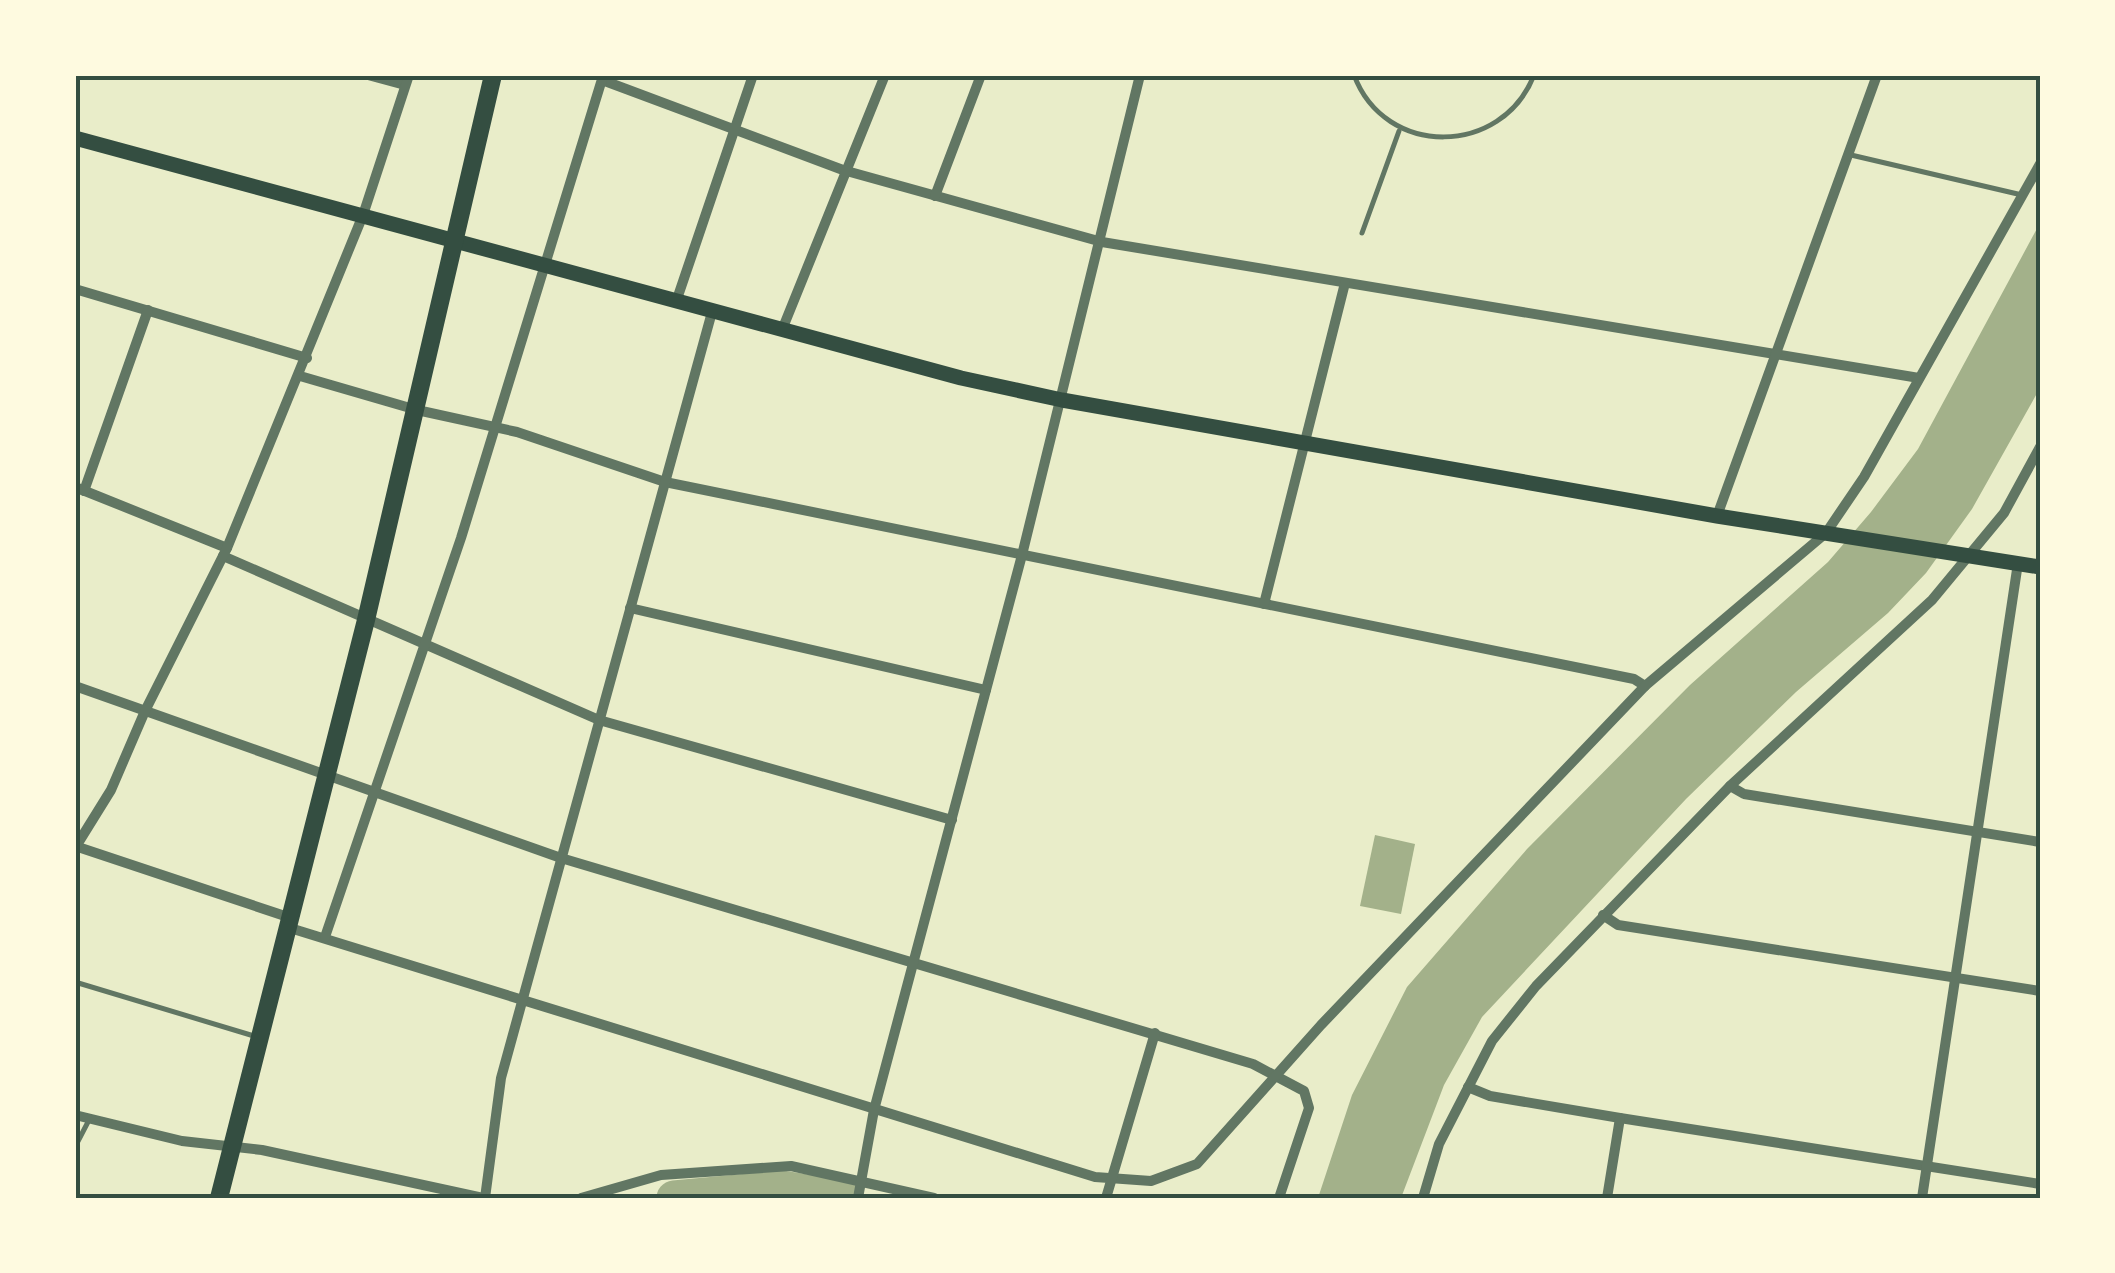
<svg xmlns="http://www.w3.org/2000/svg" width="2115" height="1273" font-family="'DM Sans',sans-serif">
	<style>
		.water { fill: #a3b18a }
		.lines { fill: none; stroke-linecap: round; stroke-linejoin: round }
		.river { stroke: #a3b18a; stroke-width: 35 }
		.service { stroke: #617663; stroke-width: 5 }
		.minor { stroke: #617663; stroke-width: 10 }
		.primary { stroke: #344e41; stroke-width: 15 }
		.trunk { stroke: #344e41; stroke-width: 18 }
		.neatline { fill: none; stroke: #344e41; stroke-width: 4 }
	</style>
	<rect width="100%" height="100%" fill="#e9edc9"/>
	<g class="water">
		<polygon points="2040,223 2040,388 1972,509 1926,573 1888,613 1796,692 1686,799 1482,1017 1444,1085 1401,1198 1318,1198 1352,1095 1407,987 1527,849 1690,685 1828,562 1871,512 1918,449"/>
		<polygon points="1375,835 1415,844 1401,914 1360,906"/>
	</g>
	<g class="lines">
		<polyline class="river" points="674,1198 782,1188 845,1198"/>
		<g class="service">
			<path d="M1354 75C1385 158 1502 157 1534 75"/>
			<polyline points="1851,155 2022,195"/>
			<polyline points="1362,233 1399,131"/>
			<polyline points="75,982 254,1036"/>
			<polyline points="75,1147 89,1120"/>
		</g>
		<g class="minor">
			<polyline points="368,75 405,85"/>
			<polyline points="602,80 843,170 1102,242 1919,378"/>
			<polyline points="935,196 981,75"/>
			<polyline points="75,289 307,358"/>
			<polyline points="676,302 753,75"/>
			<polyline points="782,330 885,75"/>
			<polyline points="300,376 417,410 517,432 665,482 1634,679 1645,686"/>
			<polyline points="75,487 227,548"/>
			<polyline points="84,491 148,310"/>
			<polyline points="1717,516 1877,75"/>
			<polyline points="223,556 599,720 952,820"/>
			<polyline points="1264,604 1345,283"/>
			<polyline points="630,608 986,690"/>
			<polyline points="75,686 561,858 1253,1064 1304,1091 1309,1108 1279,1198"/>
			<polyline points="1730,786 1744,794 2040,842"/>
			<polyline points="75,846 291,918"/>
			<polyline points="75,848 111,790 145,711 227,548 363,215 409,75"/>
			<polyline points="1603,915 1618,925 2040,991"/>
			<polyline points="290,928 1095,1177 1151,1181 1197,1164 1321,1025 1645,686 1826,533 1864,477 2040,164"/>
			<polyline points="325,937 461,538 603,76"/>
			<polyline points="1468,1087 1490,1096 1620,1118 2040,1184"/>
			<polyline points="75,1115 182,1141 262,1150 483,1198"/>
			<polyline points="485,1198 501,1078 712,312"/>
			<polyline points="581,1198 661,1175 791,1166 934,1198"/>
			<polyline points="858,1198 874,1110 1022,555 1140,75"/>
			<polyline points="1106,1198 1155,1033"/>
			<polyline points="1423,1198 1439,1144 1492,1041 1536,986 1730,786 1932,600 2004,513 2040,447"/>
			<polyline points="1607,1198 1620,1118"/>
			<polyline points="1922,1198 2018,563"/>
		</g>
		<polyline class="primary" points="75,138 961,378 1062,400 1717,516 2040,567"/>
		<polyline class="trunk" points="219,1198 366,620 493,75"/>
	</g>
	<rect width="2115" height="1273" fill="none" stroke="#fefae0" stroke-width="155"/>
	<rect x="78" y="78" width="1960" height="1118" class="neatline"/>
</svg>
